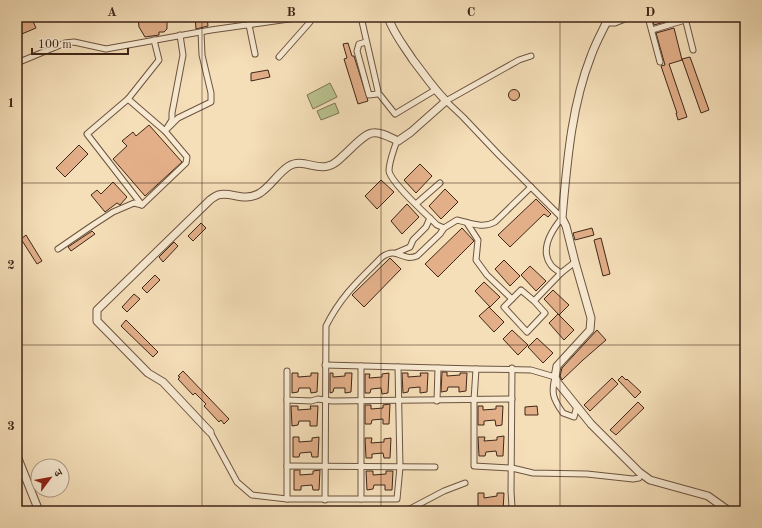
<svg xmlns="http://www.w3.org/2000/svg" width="762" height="528" font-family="'Old Standard TT','Noto Serif Devanagari',serif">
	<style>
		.green { fill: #bac290; stroke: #7c7454 }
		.building { fill: #e2af89; stroke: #3e2618 }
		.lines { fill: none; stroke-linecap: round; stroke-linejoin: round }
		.minor-casing { stroke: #6c5440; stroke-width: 7 }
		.tertiary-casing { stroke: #6c5440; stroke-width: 9 }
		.minor { stroke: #f8ead2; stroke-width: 5 }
		.tertiary { stroke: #f8ead2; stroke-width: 7 }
		.grid { fill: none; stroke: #3e2618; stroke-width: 1; stroke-opacity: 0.55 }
		.neatline { fill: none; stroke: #3e2618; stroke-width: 1.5 }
		.grid-label { font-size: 13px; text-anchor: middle; font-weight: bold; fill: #3e2618 }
	</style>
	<rect width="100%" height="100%" fill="#f5dfb9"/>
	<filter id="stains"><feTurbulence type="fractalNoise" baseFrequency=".005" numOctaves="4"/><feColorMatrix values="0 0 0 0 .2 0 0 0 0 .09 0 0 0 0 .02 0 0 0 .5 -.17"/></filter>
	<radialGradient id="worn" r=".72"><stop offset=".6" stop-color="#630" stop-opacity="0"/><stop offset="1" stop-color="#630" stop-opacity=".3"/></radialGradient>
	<g class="green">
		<polygon points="330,83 337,97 313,109 307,95"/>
		<polygon points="335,103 339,113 321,120 317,111"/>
	</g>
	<g class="building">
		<polygon points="17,17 31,17 36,28 17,36"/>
		<polygon points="138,17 167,17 167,29 164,32 159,32 159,35 145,37 139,27"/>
		<polygon points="195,17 207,17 208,26 196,29"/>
		<polygon points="656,17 671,17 672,20 654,25 652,18"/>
		<polygon points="674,28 682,60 669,64 687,117 678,120 676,113 677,113 661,66 665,65 656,33"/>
		<polygon points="348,43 352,56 354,56 368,101 358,104 344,59 347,58 343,44"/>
		<polygon points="690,57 709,110 701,113 682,59"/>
		<polygon points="268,70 270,77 251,81 251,73"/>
		<circle cx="514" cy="95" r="5.5"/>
		<polygon points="149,125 182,162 145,196 113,159 127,146 122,141 133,132 136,136"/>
		<polygon points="79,145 88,154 65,177 56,168"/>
		<polygon points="420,164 432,176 416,193 404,180"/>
		<polygon points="381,180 394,192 377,209 365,196"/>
		<polygon points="113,182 127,197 120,205 117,203 105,212 91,195 97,190 101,194"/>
		<polygon points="445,189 458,202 441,219 429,206"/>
		<polygon points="536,199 551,214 548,217 544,214 510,247 498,235"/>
		<polygon points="407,204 419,217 402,234 391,221"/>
		<polygon points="201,223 206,228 193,241 188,236"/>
		<polygon points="462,228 474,241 438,277 425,264"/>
		<polygon points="592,228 594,235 575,240 573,233"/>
		<polygon points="92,231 95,234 71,251 68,247"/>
		<polygon points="26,235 42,261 37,264 21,239"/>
		<polygon points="601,238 610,274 603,276 594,240"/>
		<polygon points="174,242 178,246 163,262 159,257"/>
		<polygon points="390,258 401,269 364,307 352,295"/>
		<polygon points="504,260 520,276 510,286 495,269"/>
		<polygon points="530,266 546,281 536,291 521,275"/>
		<polygon points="155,275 160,280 147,293 142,288"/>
		<polygon points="484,282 500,297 490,307 475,291"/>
		<polygon points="553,290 569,305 559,315 544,299"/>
		<polygon points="134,294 140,299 127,312 122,307"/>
		<polygon points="489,307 504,322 494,332 479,316"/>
		<polygon points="558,314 574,330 564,340 549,323"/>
		<polygon points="126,320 158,352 153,357 121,326"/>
		<polygon points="512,330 528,345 518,355 503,339"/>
		<polygon points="597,330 606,340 583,360 562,380 560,376 562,368"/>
		<polygon points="537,338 553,353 543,363 528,347"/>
		<polygon points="183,371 229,419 224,424 221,420 219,422 204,406 206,404 195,393 193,395 178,379 180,377 178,376"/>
		<polygon points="442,372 447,372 447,376 460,375 460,373 467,373 466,391 459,392 459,387 448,387 447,391 441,392"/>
		<polygon points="292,373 298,373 298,377 311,376 311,373 318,373 317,392 311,393 310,388 299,388 298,392 292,393"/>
		<polygon points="330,373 333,373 333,377 345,376 345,373 352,373 351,392 345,393 345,388 334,388 333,392 330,393"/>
		<polygon points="389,373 388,393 382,394 381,388 371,389 370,393 365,393 365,374 370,374 369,378 382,377 382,374"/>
		<polygon points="402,373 408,373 408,377 421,376 420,373 428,373 427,392 420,393 420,387 409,388 408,392 403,393"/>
		<polygon points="622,376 626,380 627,379 641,392 635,398 618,380"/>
		<polygon points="612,378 618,384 590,411 584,405"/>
		<polygon points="638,402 644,408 616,435 610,430"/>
		<polygon points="390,404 389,424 383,424 383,419 372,420 371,424 365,424 365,405 371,405 371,409 383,408 383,405"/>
		<polygon points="291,406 298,406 298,410 311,409 310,406 318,406 317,426 310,426 310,421 299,421 298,425 292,426"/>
		<polygon points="478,406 483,406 483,410 496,409 496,406 503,406 502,425 496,426 495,420 484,421 484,425 478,425"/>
		<polygon points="537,406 538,415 525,415 525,407"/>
		<polygon points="504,436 503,456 497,456 496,451 486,452 485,456 479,456 478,437 485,437 484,441 497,440 497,437"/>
		<polygon points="293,437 299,437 299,442 312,441 312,438 319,437 318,457 312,457 311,452 300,453 299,457 293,457"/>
		<polygon points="365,438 372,438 371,443 384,442 384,439 391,438 390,458 384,458 383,453 372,454 372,458 366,458"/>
		<polygon points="294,470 300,470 300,475 313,474 313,471 320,470 319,490 313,490 312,485 301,486 301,490 294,490"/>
		<polygon points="366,471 373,471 373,475 386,474 386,471 393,471 392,490 385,490 385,485 374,485 373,489 367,490"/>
		<polygon points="478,493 484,493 484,498 497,496 497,493 504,493 503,511 496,511 496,508 485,508 485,511 478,511"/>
	</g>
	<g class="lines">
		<defs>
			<g id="minor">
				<polyline points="361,17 378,91 377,94 369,95 357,51 359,44 366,42"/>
				<polyline points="648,17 660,62"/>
				<polyline points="685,18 693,50"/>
				<polyline points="606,23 615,23 630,17"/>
				<polyline points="249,25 255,54"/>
				<polyline points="652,30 685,20"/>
				<path d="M531 56 519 60 446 101 463 117 499 155 562 218C552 230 539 249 551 265 553 268 558 271 561 273"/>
				<polyline points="279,57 310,22 312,17"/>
				<polyline points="17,63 65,43 74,42 106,49 211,30 303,17"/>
				<polyline points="380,95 395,114 435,90"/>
				<polyline points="128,99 165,131 172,120 172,113 183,55 180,35"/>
				<path d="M397 140C394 150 389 161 389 171 391 183 427 215 437 225L444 228 457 220C471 223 482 229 495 222L531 187"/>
				<polyline points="416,204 440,183"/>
				<polyline points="142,205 87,134 128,99 159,60 154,40"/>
				<polyline points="467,223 478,240 476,260 487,275 512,299"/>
				<polyline points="58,249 93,225 113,212 134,203 142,205 186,163 187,157 165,131 178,118 211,102 211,93 202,55 201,32"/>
				<polyline points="396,253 410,247 413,240 426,227 430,218"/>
				<polyline points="534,301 545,313 527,332 504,307 521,290 534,301 561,273 575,262"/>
				<polyline points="325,365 476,369"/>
				<polyline points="361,366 361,499"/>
				<polyline points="512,368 511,491 512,507"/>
				<polyline points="287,371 287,400 311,401 318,399 332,401 512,399"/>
				<polyline points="437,401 438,368"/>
				<path d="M577 406 574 417 563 413C553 399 551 393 555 377L531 370 476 369 474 400V466L512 468 533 473 587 474 633 479 639 478"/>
				<polyline points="210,432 237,482 252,495 287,499 287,400"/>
				<polyline points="287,466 435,467"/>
				<polyline points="287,499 397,499 400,467 398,367"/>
				<path d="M325 500 326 326C341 296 359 280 382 257 398 246 401 262 417 256L440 234 444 228"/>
				<polyline points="406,511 444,491 465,483"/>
			</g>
			<g id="tertiary">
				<path d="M609 17C603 30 596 42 591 56 571 107 567 164 562 218L566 226 575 262 591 318 590 330 557 366 555 377 558 383 591 424 639 472 650 480 708 496 729 511"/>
				<path d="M210 432 163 382 148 373 97 321V310L210 200C213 198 215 196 218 195 232 191 243 203 260 193 271 186 278 173 289 166 302 158 315 170 328 166 334 165 339 160 343 156 350 150 364 134 372 133 380 131 391 138 398 141L411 132 446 101C433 88 424 74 413 60 404 46 393 33 388 17"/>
				<polyline points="17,456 39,511"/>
			</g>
		</defs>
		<use href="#minor" class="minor-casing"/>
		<use href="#tertiary" class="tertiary-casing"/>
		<use href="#minor" class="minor"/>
		<use href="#tertiary" class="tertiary"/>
	</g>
	<path class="grid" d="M202 17V511M381 17V511M560 17V511M17 183H745M17 345H745"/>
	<rect width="762" height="528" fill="none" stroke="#f5dfb9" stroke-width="44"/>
	<g transform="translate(50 478) rotate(58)"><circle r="19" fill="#f8ead2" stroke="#ae9c88"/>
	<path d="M0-3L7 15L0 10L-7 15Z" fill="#8f2418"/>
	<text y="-6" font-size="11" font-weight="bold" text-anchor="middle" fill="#3e2618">उ</text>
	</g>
	<path d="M32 48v6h96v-6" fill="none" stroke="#3e2618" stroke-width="2"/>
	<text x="38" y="48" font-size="12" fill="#3e2618" stroke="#f8ead2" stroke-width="3" paint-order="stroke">100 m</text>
	<rect x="22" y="22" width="718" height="484" class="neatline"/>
	<g class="grid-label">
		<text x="112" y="16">A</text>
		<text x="291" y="16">B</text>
		<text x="471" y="16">C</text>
		<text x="650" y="16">D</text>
		<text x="11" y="107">1</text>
		<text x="11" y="269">2</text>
		<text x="11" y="430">3</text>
	</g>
	<rect width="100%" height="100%" filter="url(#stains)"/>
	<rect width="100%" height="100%" fill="url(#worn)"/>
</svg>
